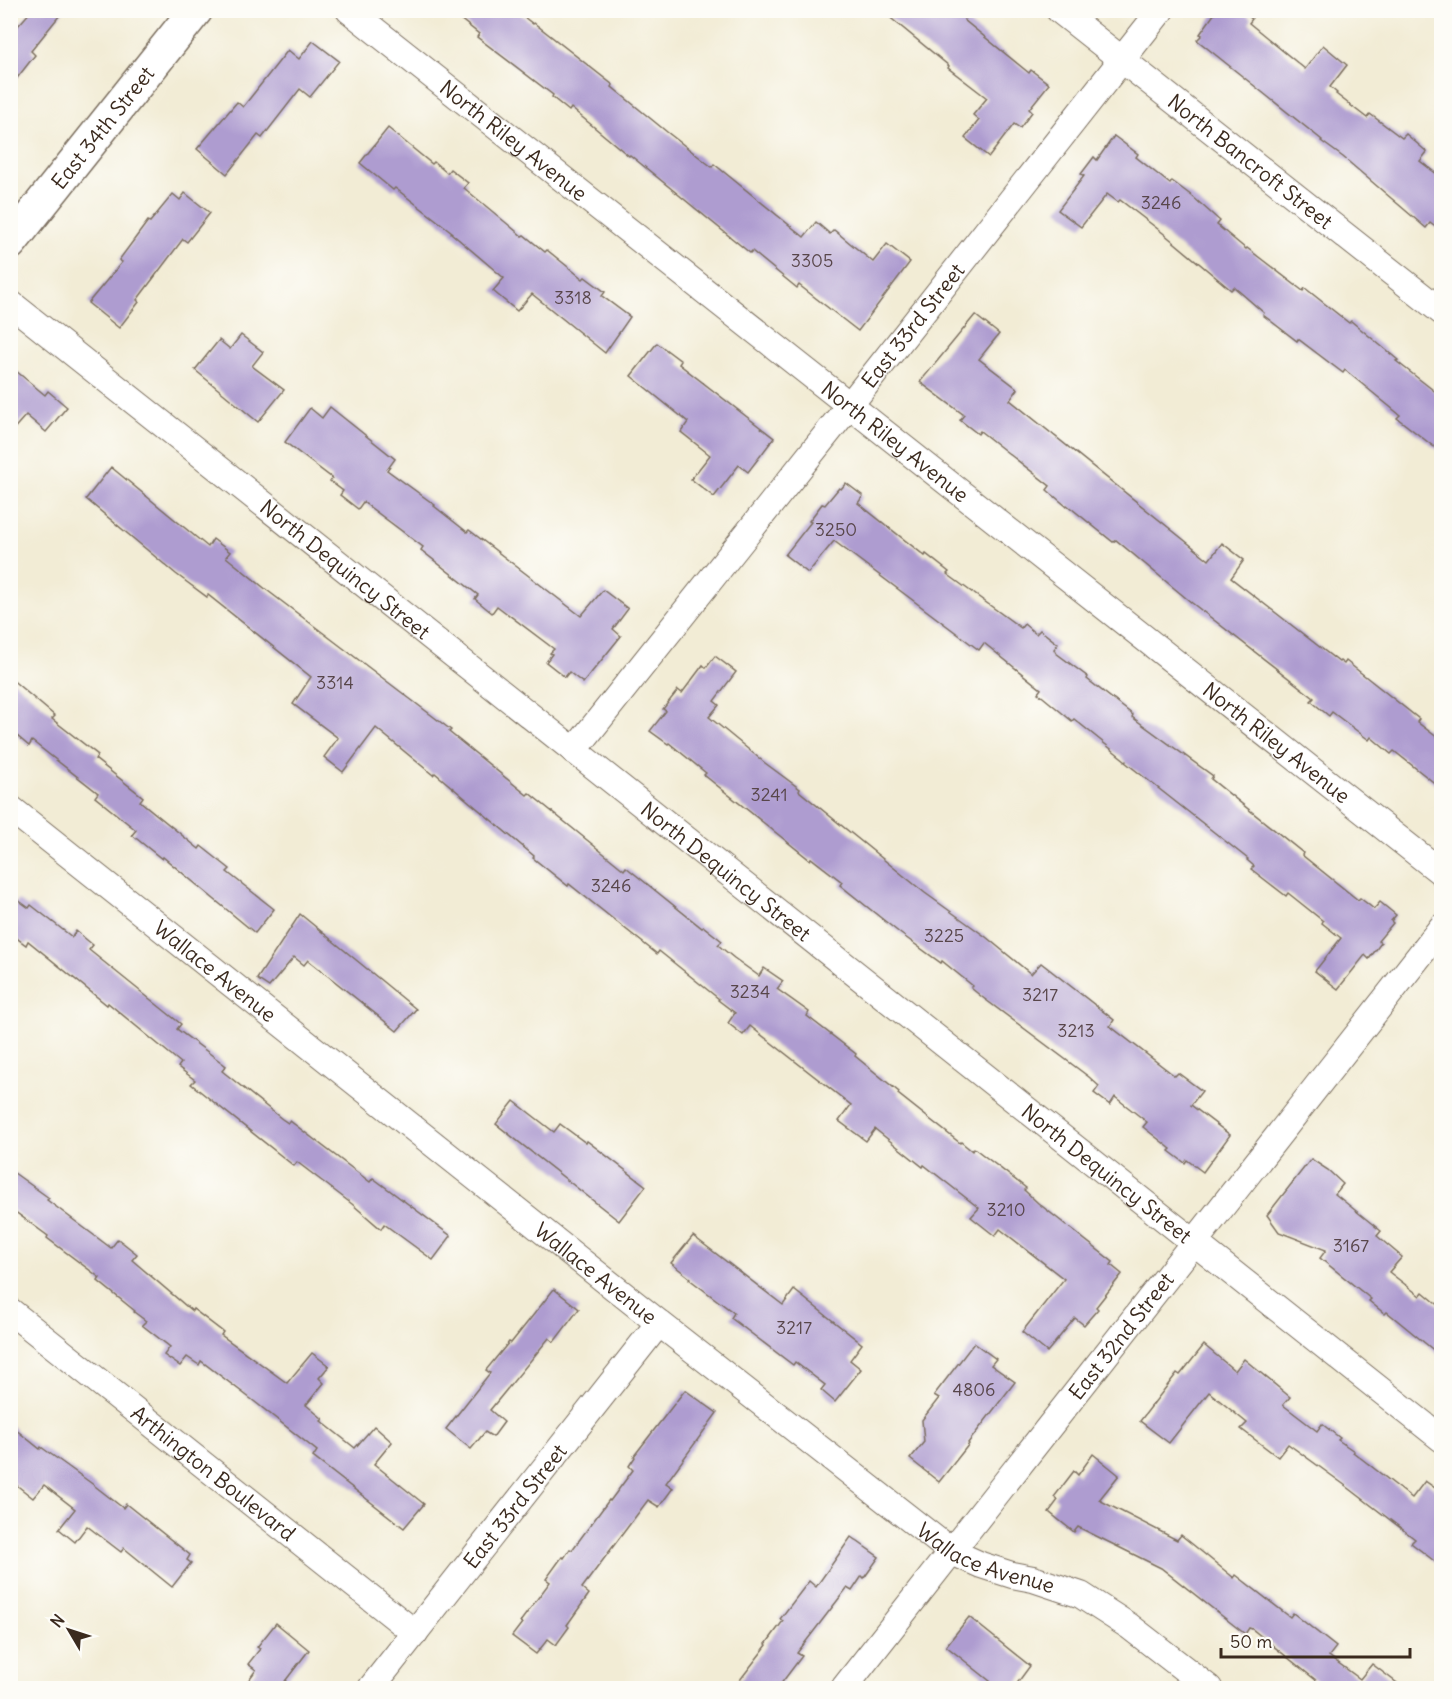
<svg xmlns="http://www.w3.org/2000/svg" width="1452" height="1699" font-family="Delius,sans-serif">
	<style>
		.building { fill: #ae9cd0 }
		.lines { fill: none; stroke-linecap: round; stroke-linejoin: round }
		.minor-casing { stroke: #7b6e5e; stroke-width: 28 }
		.secondary-casing { stroke: #7b6e5e; stroke-width: 36 }
		.minor { stroke: #fff; stroke-width: 26 }
		.secondary { stroke: #fff; stroke-width: 33 }
		.labels { text-anchor: middle; dominant-baseline: central; stroke-width: 4.5; stroke-linejoin: round; paint-order: stroke }
		.number-label { font-size: 18px; fill: #58464a }
		.street-label { font-size: 21px; fill: #3b2a1e; stroke: #fdfcf7 }
	</style>
	<rect width="100%" height="100%" fill="#fdfcf7"/>
	<filter id="ink" filterUnits="userSpaceOnUse"><feTurbulence type="fractalNoise" baseFrequency=".0167" numOctaves="2"/><feDisplacementMap in="SourceGraphic" scale="12" xChannelSelector="R" yChannelSelector="G"/><feConvolveMatrix kernelMatrix="1 2 1 2 8 2 1 2 1" color-interpolation-filters="sRGB"/></filter>
	<filter id="wash" filterUnits="userSpaceOnUse"><feTurbulence type="fractalNoise" baseFrequency=".008" numOctaves="4" result="noise"/><feDisplacementMap in="SourceGraphic" scale="24" xChannelSelector="R" yChannelSelector="G"/><feGaussianBlur stdDeviation="1.35" result="paint"/><feColorMatrix in="noise" values="0 0 0 0 0 0 0 0 0 0 0 0 0 0 0 0 0 1.4 0 .05"/><feComposite in="paint" operator="in"/></filter>
	<g filter="url(#wash)">
		<rect width="100%" height="100%" fill="#f2ecd5"/>
		<g id="blocks">
			<g class="building">
				<polygon points="32,10 64,10 31,51 35,55 10,87 10,35"/>
				<polygon points="449,10 515,10 533,24 534,23 613,85 612,87 667,132 712,167 714,164 804,237 816,222 830,234 834,230 873,262 887,244 910,262 858,331 799,285 797,288 752,251 750,253 630,155 629,156 571,108 569,111 552,97 553,95 477,37 479,34"/>
				<polygon points="881,10 970,10 964,20 1029,73 1031,70 1049,84 1029,109 1032,112 1020,128 1014,124 989,157 965,138 979,120 973,115 987,98 948,68 949,66"/>
				<polygon points="1217,10 1240,10 1252,19 1249,23 1305,69 1323,45 1347,65 1330,87 1337,93 1336,94 1367,118 1370,114 1402,138 1406,134 1427,152 1420,161 1442,178 1442,232 1430,223 1426,228 1343,157 1321,141 1322,140 1197,40 1202,35 1200,34"/>
				<polygon points="313,41 339,61 310,97 300,89 262,138 258,135 227,174 197,149 237,102 243,107 288,50 299,59"/>
				<polygon points="388,128 432,164 434,162 447,173 450,169 468,183 464,188 522,236 524,235 545,252 547,250 583,279 585,277 605,292 602,296 630,317 605,353 532,294 517,311 493,291 504,278 451,233 452,232 395,188 393,190 360,163"/>
				<polygon points="1114,136 1138,154 1136,157 1170,184 1172,181 1192,196 1220,221 1217,225 1246,249 1247,248 1303,291 1305,288 1349,323 1351,321 1398,360 1396,361 1442,397 1442,453 1397,418 1400,415 1345,370 1343,373 1298,339 1297,341 1263,315 1264,313 1234,287 1231,290 1163,233 1120,200 1118,202 1107,194 1081,227 1058,210 1084,176 1081,174 1094,157 1097,160"/>
				<polygon points="185,193 210,213 187,242 183,239 137,300 139,302 119,328 88,303 122,262 119,260 148,221 150,222 173,194 180,200"/>
				<polygon points="975,315 999,334 979,359 1018,389 1010,400 1209,560 1222,543 1244,560 1231,578 1339,662 1340,661 1344,664 1346,661 1419,719 1417,722 1442,741 1442,789 1394,751 1391,754 1371,737 1369,740 1332,712 1329,716 1311,701 1314,698 1192,603 1116,540 1113,542 1067,505 1066,506 1047,490 1050,486 980,431 978,434 960,420 964,415 920,382"/>
				<polygon points="241,335 263,352 252,366 284,390 258,422 195,370 219,340 230,349"/>
				<polygon points="657,343 681,361 679,364 774,438 748,472 739,465 714,497 691,479 710,455 681,432 688,422 631,376"/>
				<polygon points="10,366 45,395 48,391 67,407 46,432 26,415 10,433"/>
				<polygon points="330,407 395,459 387,470 435,505 434,506 467,532 469,530 581,616 603,590 628,609 613,629 621,636 583,683 569,672 565,677 546,662 552,654 550,653 554,649 497,606 492,613 475,599 478,595 421,550 423,547 363,502 358,509 340,495 343,491 330,481 332,478 285,442 310,408 322,418"/>
				<polygon points="111,467 208,547 213,539 230,552 226,557 268,591 451,730 449,732 527,795 529,793 624,870 626,867 702,928 704,927 722,941 718,945 734,958 759,976 764,968 783,981 777,989 809,1012 807,1016 856,1054 855,1056 899,1092 898,1094 960,1143 961,1142 972,1151 974,1148 1026,1188 1024,1190 1038,1203 1113,1262 1111,1265 1122,1274 1096,1307 1098,1309 1084,1325 1075,1318 1047,1352 1022,1332 1064,1279 1000,1229 995,1236 971,1217 979,1208 924,1165 923,1167 875,1129 866,1141 839,1121 851,1105 750,1026 743,1035 728,1023 735,1013 718,1000 719,999 659,951 657,954 569,884 568,886 533,858 534,856 435,773 433,775 376,728 343,772 324,757 338,738 293,704 311,677 208,595 207,597 176,574 86,499"/>
				<polygon points="846,483 863,496 858,503 925,556 926,554 949,572 947,574 1021,628 1024,624 1036,634 1040,630 1058,644 1054,649 1056,653 1088,677 1087,679 1133,715 1132,717 1213,776 1211,779 1303,853 1302,855 1358,900 1360,898 1374,909 1380,902 1396,915 1391,921 1393,923 1378,941 1381,943 1369,959 1365,955 1338,989 1315,971 1341,938 1322,923 1323,921 1288,893 1286,896 1251,869 1254,866 1247,860 1248,859 1125,762 1126,761 1074,719 1072,721 1038,693 1041,689 984,643 979,650 834,541 808,573 785,555 811,522 809,521 822,504 825,505 839,488 841,489"/>
				<polygon points="715,656 736,672 714,701 719,705 709,717 765,763 800,789 799,791 925,893 986,937 1031,974 1041,963 1114,1020 1110,1026 1175,1076 1178,1073 1202,1091 1191,1105 1230,1135 1203,1172 1187,1160 1185,1163 1169,1151 1171,1149 1143,1127 1147,1122 1115,1097 1110,1105 1094,1093 1099,1086 1089,1077 982,997 971,988 973,986 942,961 941,963 901,934 840,885 842,882 811,858 810,860 704,775 706,773 669,743 668,744 650,731 666,711 663,709 678,690 682,693 703,665 706,668"/>
				<polygon points="10,678 55,716 52,719 98,755 95,759 143,797 140,801 199,849 201,846 230,869 227,872 274,909 255,933 163,857 162,859 132,835 136,830 95,797 98,793 32,741 29,746 10,730"/>
				<polygon points="18,900 29,908 31,905 72,937 76,931 93,945 89,950 181,1024 177,1029 217,1059 226,1066 222,1071 282,1119 288,1123 290,1121 370,1182 373,1178 451,1236 433,1260 384,1224 381,1229 352,1204 297,1162 294,1166 191,1084 195,1080 178,1067 181,1063 108,1003 107,1005 28,941 26,945 10,933 10,911"/>
				<polygon points="300,914 416,1009 397,1031 308,960 304,965 294,957 269,987 257,979"/>
				<polygon points="514,1101 554,1132 560,1124 586,1143 587,1141 646,1186 619,1221 496,1124"/>
				<polygon points="1311,1159 1328,1170 1343,1184 1335,1194 1381,1231 1377,1236 1402,1257 1389,1272 1420,1296 1423,1292 1442,1308 1442,1357 1387,1312 1385,1314 1369,1301 1371,1299 1320,1258 1326,1250 1279,1232 1267,1215"/>
				<polygon points="10,1170 49,1198 47,1200 111,1248 118,1239 137,1254 132,1260 192,1311 193,1309 223,1332 221,1335 287,1383 312,1353 329,1366 319,1378 324,1383 306,1405 323,1419 321,1421 355,1448 374,1426 392,1442 374,1464 424,1504 404,1528 313,1457 317,1451 255,1402 201,1361 199,1365 187,1357 180,1366 164,1355 170,1347 142,1325 146,1321 134,1312 135,1311 98,1281 100,1278 47,1238 48,1236 10,1208"/>
				<polygon points="693,1236 783,1305 794,1290 862,1344 850,1360 861,1369 835,1402 821,1390 825,1385 795,1362 793,1365 731,1318 734,1313 689,1279 690,1278 671,1263"/>
				<polygon points="554,1289 579,1309 554,1342 549,1338 490,1410 504,1422 493,1437 485,1432 471,1449 446,1429 490,1373 486,1370 509,1342 511,1343"/>
				<polygon points="974,1343 996,1359 991,1365 1015,1382 968,1443 969,1444 939,1482 910,1459 924,1442 922,1420 939,1398 934,1395"/>
				<polygon points="1204,1345 1235,1371 1244,1359 1290,1397 1283,1405 1317,1431 1322,1424 1340,1438 1338,1440 1354,1451 1353,1452 1412,1498 1425,1481 1442,1493 1442,1567 1411,1543 1415,1539 1346,1486 1288,1444 1278,1457 1241,1429 1247,1423 1209,1392 1169,1443 1140,1421 1177,1373 1180,1375"/>
				<polygon points="685,1390 717,1413 666,1483 673,1488 659,1507 648,1500 582,1588 589,1594 567,1625 569,1627 556,1645 548,1639 536,1654 512,1636 522,1623 520,1622 550,1582 546,1579 562,1557 564,1558 570,1549 572,1550 609,1500 610,1501 633,1470 629,1466 635,1457 634,1456"/>
				<polygon points="10,1425 40,1449 41,1447 91,1483 123,1508 126,1504 190,1555 187,1560 191,1563 172,1587 124,1548 121,1552 87,1526 75,1542 59,1529 75,1509 44,1485 33,1498 10,1480"/>
				<polygon points="1093,1454 1119,1475 1099,1500 1177,1540 1181,1535 1234,1578 1236,1575 1290,1617 1293,1613 1336,1647 1329,1656 1360,1679 1372,1664 1405,1689 1327,1689 1252,1629 1249,1628 1245,1634 1161,1568 1078,1527 1074,1532 1049,1512 1058,1500 1054,1497 1074,1471 1078,1475"/>
				<polygon points="851,1537 879,1557 864,1578 862,1576 852,1591 847,1588 797,1653 802,1656 777,1689 733,1689 767,1645 766,1644 783,1621 780,1619 809,1581 816,1587"/>
				<polygon points="969,1617 1030,1666 1013,1689 1000,1689 946,1646"/>
				<polygon points="276,1623 309,1650 279,1689 242,1689 256,1670 248,1664 260,1649 257,1647"/>
			</g>
		</g>
	</g>
	<g filter="url(#ink)">
		<use href="#blocks" fill-opacity="0" stroke="#7b6e5e" stroke-width="1.5"/>
		<g class="lines">
			<defs>
				<g id="minor">
					<path id="s1" d="M349 10 1442 873"/>
					<path id="s2" d="M1059 10 1442 312"/>
					<path id="s3" d="M10 303 1442 1439"/>
					<path id="s4" d="M574 751 849 406 1161 10"/>
					<path id="s5" d="M10 808 659 1323 952 1552 981 1565 1012 1575 1033 1579 1081 1595 1129 1626 1209 1688"/>
					<path id="s6" d="M10 1311 415 1633"/>
					<path id="s7" d="M371 1688 659 1323"/>
					<path id="s8" d="M844 1688 1442 927"/>
				</g>
				<g id="secondary">
					<path id="s9" d="M10 243 196 10"/>
				</g>
			</defs>
			<use href="#minor" class="minor-casing"/>
			<use href="#secondary" class="secondary-casing"/>
			<use href="#minor" class="minor"/>
			<use href="#secondary" class="secondary"/>
		</g>
	</g>
	<g class="labels">
		<g class="number-label">
			<text x="1161" y="202">3246</text>
			<text x="812" y="260">3305</text>
			<text x="573" y="297">3318</text>
			<text x="836" y="529">3250</text>
			<text x="335" y="682">3314</text>
			<text x="769" y="794">3241</text>
			<text x="611" y="885">3246</text>
			<text x="944" y="935">3225</text>
			<text x="750" y="991">3234</text>
			<text x="1040" y="994">3217</text>
			<text x="1076" y="1030">3213</text>
			<text x="1006" y="1209">3210</text>
			<text x="1351" y="1245">3167</text>
			<text x="794" y="1327">3217</text>
			<text x="974" y="1389">4806</text>
		</g>
		<g class="street-label">
			<text stroke="none"><textPath href="#s9" startOffset="148">East 34th Street</textPath></text>
			<text stroke="none"><textPath href="#s1" startOffset="210">North Riley Avenue</textPath></text>
			<text stroke="none"><textPath href="#s2" startOffset="244">North Bancroft Street</textPath></text>
			<text stroke="none"><textPath href="#s4" startOffset="544">East 33rd Street</textPath></text>
			<text stroke="none"><textPath href="#s1" startOffset="696">North Riley Avenue</textPath></text>
			<text stroke="none"><textPath href="#s3" startOffset="428">North Dequincy Street</textPath></text>
			<text stroke="none"><textPath href="#s1" startOffset="1182">North Riley Avenue</textPath></text>
			<text stroke="none"><textPath href="#s3" startOffset="914">North Dequincy Street</textPath></text>
			<text stroke="none"><textPath href="#s5" startOffset="262">Wallace Avenue</textPath></text>
			<text stroke="none"><textPath href="#s3" startOffset="1400">North Dequincy Street</textPath></text>
			<text stroke="none"><textPath href="#s5" startOffset="748">Wallace Avenue</textPath></text>
			<text stroke="none"><textPath href="#s8" startOffset="448">East 32nd Street</textPath></text>
			<text stroke="none"><textPath href="#s6" startOffset="260">Arthington Boulevard</textPath></text>
			<text stroke="none"><textPath href="#s7" startOffset="232">East 33rd Street</textPath></text>
			<text stroke="none"><textPath href="#s5" startOffset="1234">Wallace Avenue</textPath></text>
		</g>
	</g>
	<rect width="1452" height="1699" fill="none" stroke="#fdfcf7" stroke-width="36"/>
	<g transform="translate(69 1630) rotate(309)" stroke="#fdfcf7" stroke-width="4.5" paint-order="stroke">
	<path d="M0-4.5L10 22L0 15L-10 22Z" fill="#3b2a1e"/>
	<text y="-9" font-size="16" font-weight="bold" text-anchor="middle" fill="#3b2a1e">N</text>
	</g>
	<path d="M1221 1648v9h189v-9" fill="none" stroke="#3b2a1e" stroke-width="3"/>
	<text x="1230" y="1648" font-size="18" fill="#3b2a1e" stroke="#fdfcf7" stroke-width="4.5" paint-order="stroke">50 m</text>
</svg>
